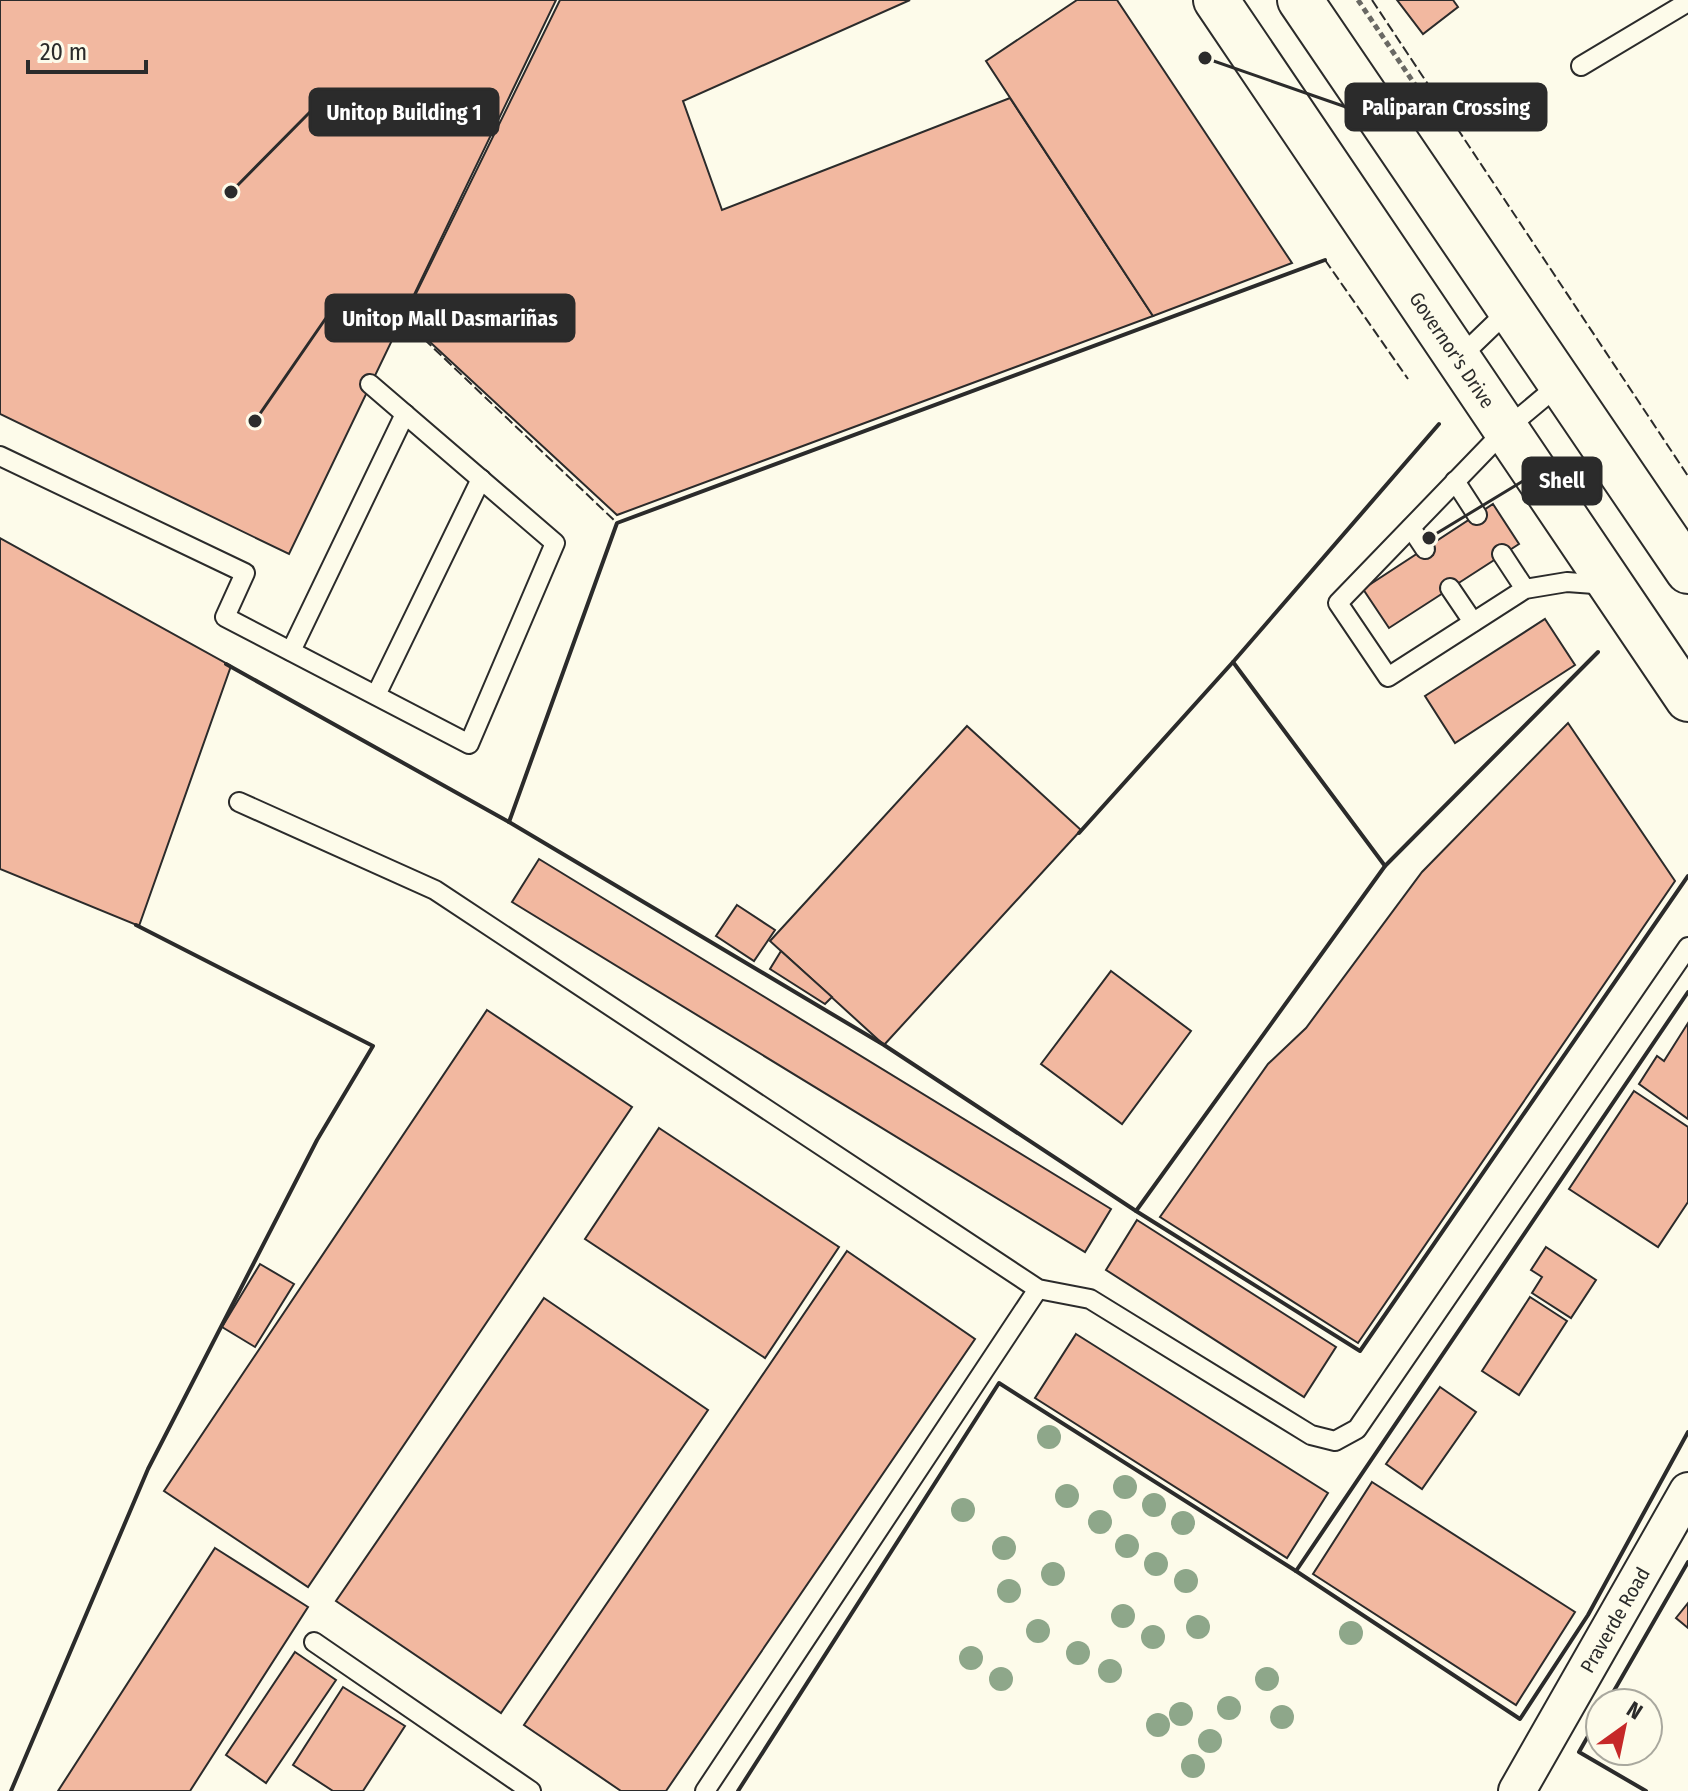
<svg xmlns="http://www.w3.org/2000/svg" width="1688" height="1791" font-family="'Fira Sans Condensed',sans-serif">
	<style>
		.building { fill: #f2b8a0; stroke: #2b2b2b; stroke-width: 2 }
		.lines { fill: none; stroke-linecap: round; stroke-linejoin: round }
		.service-casing { stroke: #2b2b2b; stroke-width: 22 }
		.minor-casing { stroke: #2b2b2b; stroke-width: 40 }
		.trunk-casing { stroke: #2b2b2b; stroke-width: 48 }
		.path { stroke: #6a6964; stroke-width: 5; stroke-dasharray: 6 4; stroke-linecap: butt }
		.service { stroke: #fdfbea; stroke-width: 18 }
		.minor { stroke: #fdfbea; stroke-width: 36 }
		.trunk { stroke: #fdfbea; stroke-width: 44 }
		.fence { stroke: #2b2b2b; stroke-width: 2; stroke-dasharray: 10 4; stroke-linecap: butt }
		.wall { stroke: #2b2b2b; stroke-width: 4 }
		.tree { fill: #8ea78a }
		.labels { text-anchor: middle; dominant-baseline: central; stroke-width: 6; stroke-linejoin: round; paint-order: stroke }
		.street-label { font-size: 20px; fill: #2b2b2b; stroke: #fdfbea }
		.leader { fill: none; stroke: #2b2b2b; stroke-width: 3 }
		.callout-dot { fill: #2b2b2b; stroke: #fdfbea; stroke-width: 3 }
		.callout { fill: #2b2b2b; stroke: #2b2b2b; stroke-width: 3 }
		.callout-label { font-size: 22px; text-anchor: middle; font-weight: bold; fill: #fff }
	</style>
	<rect width="100%" height="100%" fill="#fdfbea"/>
	<g class="building">
		<polygon points="0,0 556,0 289,554 0,414"/>
		<polygon points="560,0 910,0 683,101 722,210 1010,98 1153,316 617,515 404,318"/>
		<polygon points="1077,0 1117,0 1292,263 1153,316 986,61"/>
		<polygon points="1397,0 1453,0 1458,7 1423,34"/>
		<polygon points="1493,504 1519,544 1389,628 1363,589"/>
		<polygon points="0,538 231,666 139,926 0,869"/>
		<polygon points="1545,619 1575,665 1455,743 1425,696"/>
		<polygon points="1568,723 1675,881 1358,1343 1160,1217 1268,1064 1306,1028 1422,872"/>
		<polygon points="967,726 1081,830 884,1045 770,941"/>
		<polygon points="539,859 1111,1209 1085,1252 512,902"/>
		<polygon points="737,905 775,930 754,961 716,936"/>
		<polygon points="781,951 832,997 825,1004 770,969"/>
		<polygon points="1111,971 1191,1031 1122,1124 1041,1064"/>
		<polygon points="487,1010 632,1107 308,1587 164,1491"/>
		<polygon points="1688,1023 1688,1119 1639,1084 1657,1056 1664,1061"/>
		<polygon points="1634,1091 1688,1127 1688,1202 1658,1247 1569,1189"/>
		<polygon points="659,1128 839,1247 765,1358 585,1239"/>
		<polygon points="1137,1220 1336,1347 1304,1397 1106,1270"/>
		<polygon points="1546,1247 1596,1280 1571,1318 1532,1293 1542,1277 1531,1270"/>
		<polygon points="847,1251 975,1339 666,1791 621,1791 524,1725"/>
		<polygon points="260,1264 294,1284 255,1347 222,1327"/>
		<polygon points="1530,1297 1567,1321 1519,1395 1482,1371"/>
		<polygon points="544,1298 708,1410 501,1713 336,1601"/>
		<polygon points="1076,1334 1328,1493 1287,1558 1035,1398"/>
		<polygon points="1440,1387 1476,1412 1422,1489 1386,1464"/>
		<polygon points="1372,1482 1575,1612 1516,1705 1313,1574"/>
		<polygon points="215,1548 308,1607 190,1791 58,1791"/>
		<polygon points="1688,1603 1688,1628 1676,1618"/>
		<polygon points="295,1652 336,1680 266,1783 226,1755"/>
		<polygon points="343,1687 405,1726 363,1791 333,1791 293,1765"/>
	</g>
	<g class="lines">
		<defs>
			<g id="service">
				<polyline points="1581,66 1688,2"/>
				<polyline points="1458,359 1510,309"/>
				<polyline points="1561,383 1506,429 1338,603 1388,677 1525,589 1567,582 1608,585"/>
				<polyline points="0,456 245,573 225,617 469,744 555,543 370,384"/>
				<polyline points="1455,481 1477,515"/>
				<polyline points="1411,528 1425,549"/>
				<polyline points="1502,554 1525,589"/>
				<polyline points="1450,588 1473,622"/>
				<polyline points="291,651 405,414"/>
				<polyline points="376,695 481,479"/>
				<polyline points="239,802 435,890 1038,1289 1090,1299 1311,1435 1335,1441 1357,1429 1688,947"/>
				<polyline points="314,1642 531,1791"/>
				<polyline points="705,1791 1038,1289"/>
			</g>
			<polyline id="minor" points="1517,1791 1688,1491"/>
			<g id="trunk">
				<polyline points="1216,0 1688,699"/>
				<polyline points="1300,0 1688,571"/>
			</g>
		</defs>
		<use href="#service" class="service-casing"/>
		<use href="#minor" class="minor-casing"/>
		<use href="#trunk" class="trunk-casing"/>
		<polyline class="path" points="1358,0 1428,104"/>
		<use href="#service" class="service"/>
		<use href="#minor" class="minor"/>
		<use href="#trunk" class="trunk"/>
		<g class="fence">
			<polyline points="1372,0 1688,476"/>
			<polyline points="1325,260 1408,379"/>
			<polyline points="424,339 617,523"/>
		</g>
		<g class="wall">
			<polyline points="1233,662 1385,866"/>
			<polyline points="226,664 509,822 884,1045 1136,1211 1360,1351 1688,876"/>
			<polyline points="509,822 617,523 1325,260"/>
			<polyline points="1079,833 1233,662 1439,424"/>
			<polyline points="1136,1211 1385,866 1598,652"/>
			<polyline points="1296,1571 1688,992"/>
			<polyline points="1607,1703 1688,1562"/>
			<polyline points="1600,1715 1579,1752 1646,1791"/>
			<polyline points="11,1791 148,1469 317,1140 373,1046 136,925"/>
			<polyline points="738,1791 999,1383 1296,1571 1520,1719 1588,1615 1688,1432"/>
		</g>
	</g>
	<g class="tree">
		<circle cx="1049" cy="1437" r="12"/>
		<circle cx="1125" cy="1487" r="12"/>
		<circle cx="1067" cy="1496" r="12"/>
		<circle cx="1154" cy="1505" r="12"/>
		<circle cx="963" cy="1510" r="12"/>
		<circle cx="1100" cy="1522" r="12"/>
		<circle cx="1183" cy="1523" r="12"/>
		<circle cx="1127" cy="1546" r="12"/>
		<circle cx="1004" cy="1548" r="12"/>
		<circle cx="1156" cy="1564" r="12"/>
		<circle cx="1053" cy="1574" r="12"/>
		<circle cx="1186" cy="1581" r="12"/>
		<circle cx="1009" cy="1591" r="12"/>
		<circle cx="1123" cy="1616" r="12"/>
		<circle cx="1198" cy="1627" r="12"/>
		<circle cx="1038" cy="1631" r="12"/>
		<circle cx="1351" cy="1633" r="12"/>
		<circle cx="1153" cy="1637" r="12"/>
		<circle cx="1078" cy="1653" r="12"/>
		<circle cx="971" cy="1658" r="12"/>
		<circle cx="1110" cy="1671" r="12"/>
		<circle cx="1001" cy="1679" r="12"/>
		<circle cx="1267" cy="1679" r="12"/>
		<circle cx="1229" cy="1708" r="12"/>
		<circle cx="1181" cy="1714" r="12"/>
		<circle cx="1282" cy="1717" r="12"/>
		<circle cx="1158" cy="1725" r="12"/>
		<circle cx="1210" cy="1741" r="12"/>
		<circle cx="1193" cy="1766" r="12"/>
	</g>
	<g class="labels">
		<g class="street-label">
			<text transform="translate(1452 350) rotate(56)">Governor's Drive</text>
			<text transform="translate(1615 1620) rotate(-60)">Praverde Road</text>
		</g>
	</g>
	<path class="leader" d="M1205 58L1346 107M231 192L310 112M255 421L326 318M1429 538L1523 481"/>
	<g class="callout-dot">
		<circle cx="1205" cy="58" r="8"/>
		<circle cx="231" cy="192" r="8"/>
		<circle cx="255" cy="421" r="8"/>
		<circle cx="1429" cy="538" r="8"/>
	</g>
	<g class="callout">
		<rect x="1346" y="84" width="200" height="46" rx="8"/>
		<rect x="310" y="89" width="188" height="46" rx="8"/>
		<rect x="326" y="295" width="248" height="46" rx="8"/>
		<rect x="1523" y="458" width="78" height="46" rx="8"/>
	</g>
	<g class="callout-label">
		<text x="1446" y="115">Paliparan Crossing</text>
		<text x="404" y="120">Unitop Building 1</text>
		<text x="450" y="326">Unitop Mall Dasmariñas</text>
		<text x="1562" y="488">Shell</text>
	</g>
	<g transform="translate(1624 1727) rotate(33)"><circle r="38" fill="#fdfbea" stroke="#a9a89e" stroke-width="2"/>
	<path d="M0-6L14 30L0 20L-14 30Z" fill="#c62828"/>
	<text y="-12" font-size="22" font-weight="bold" text-anchor="middle" fill="#2b2b2b">N</text>
	</g>
	<path d="M28 60v12h118v-12" fill="none" stroke="#2b2b2b" stroke-width="4"/>
	<text x="40" y="60" font-size="24" fill="#2b2b2b" stroke="#fdfbea" stroke-width="6" paint-order="stroke">20 m</text>
</svg>
